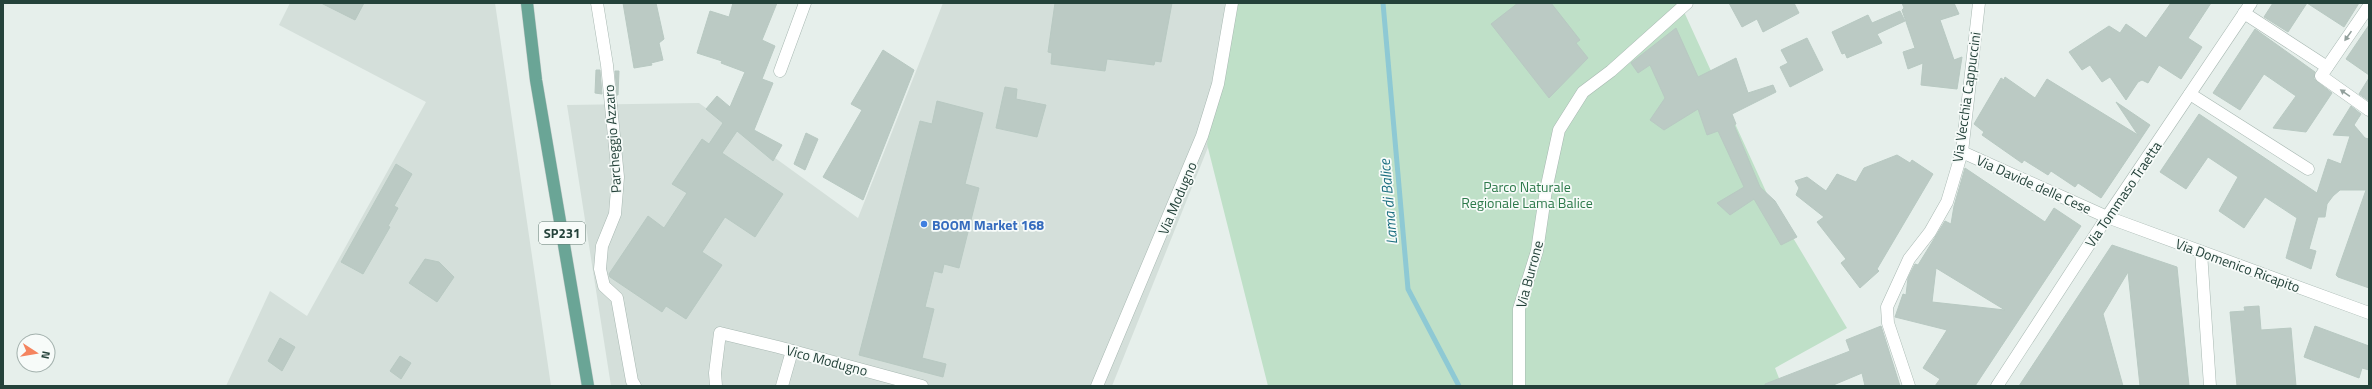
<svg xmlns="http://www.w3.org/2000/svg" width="2372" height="389" font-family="'Titillium Web',sans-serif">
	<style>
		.built { fill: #d4dfda }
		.green { fill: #bfe0c8 }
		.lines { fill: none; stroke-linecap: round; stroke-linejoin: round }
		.stream { stroke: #8ec9d4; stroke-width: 5 }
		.building { fill: #bbcac4; stroke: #b8c9c2; fill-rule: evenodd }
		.minor-casing { stroke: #a8b8b2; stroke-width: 13 }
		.tertiary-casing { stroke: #a8b8b2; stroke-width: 13 }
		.primary-casing { stroke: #c2cac8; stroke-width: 13 }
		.minor { stroke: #fff; stroke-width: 12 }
		.tertiary { stroke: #fff; stroke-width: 12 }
		.primary { stroke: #6aa596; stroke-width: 12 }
		.oneway { fill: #92a09c }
		.shop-dot { fill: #3f7fe0; stroke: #f7fbf9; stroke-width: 1.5 }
		.labels { text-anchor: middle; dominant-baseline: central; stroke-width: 3.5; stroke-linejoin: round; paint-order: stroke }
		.shield { fill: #f7fbf9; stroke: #637a73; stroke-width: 1 }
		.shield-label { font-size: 13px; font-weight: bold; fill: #24423a }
		.street-label { font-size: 14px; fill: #24423a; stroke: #f7fbf9 }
		.park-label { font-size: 14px; fill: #2d7a4b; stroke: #f7fbf9 }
		.shop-label { font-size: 14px; font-weight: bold; fill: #366cbe; stroke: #f7fbf9; text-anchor: start }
		.water-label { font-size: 15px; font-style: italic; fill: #1c6f80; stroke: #f7fbf9 }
	</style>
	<rect width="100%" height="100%" fill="#e6efeb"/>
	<g class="built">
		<polygon points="290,3 495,3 551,386 226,386 270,291 307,316 426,102 279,25"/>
		<polygon points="943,3 1241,3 1221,115 1112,386 611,386 567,105 699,103 858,218"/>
	</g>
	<polygon class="green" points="1233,3 1680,3 1768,196 1847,328 1775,368 1782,386 1268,386 1207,144"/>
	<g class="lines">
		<polyline class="stream" points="1383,3 1408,289 1459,386"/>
	</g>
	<g class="building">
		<polygon points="321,3 364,3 355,20"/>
		<polygon points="623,3 656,3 664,39 659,43 663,60 651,63 652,65 634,68"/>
		<polygon points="733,3 777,3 762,40 775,46 762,79 773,83 754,130 782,145 773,161 737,131 722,153 783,194 755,237 725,217 702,252 722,265 686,319 666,306 662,312 610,277 609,274 648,216 664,228 687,193 672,184 702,139 709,144 723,123 706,109 717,96 730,107 745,72 721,63 722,61 697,53 710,11 729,17"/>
		<polygon points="1055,3 1172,3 1161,62 1155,61 1154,65 1107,59 1105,71 1051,64 1052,53 1048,52"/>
		<polygon points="1518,3 1551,3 1580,40 1576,43 1588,58 1549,98 1491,24"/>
		<polygon points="1729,3 1794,3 1799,13 1763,32 1757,19 1742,27"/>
		<polygon points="1902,3 1954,3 1959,14 1940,20 1954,60 1962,57 1957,89 1921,85 1923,63 1908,69 1903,52 1915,48 1902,10 1904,8"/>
		<polygon points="2171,3 2211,3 2188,38 2202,47 2181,79 2159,65 2148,83 2142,80 2138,82 2126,100 2110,77 2102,82 2090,65 2082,70 2069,52 2109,26 2120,33 2126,24 2146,38"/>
		<polygon points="2273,3 2307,3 2288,32 2264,17"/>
		<polygon points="2307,3 2359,3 2344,27"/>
		<polygon points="1900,11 1905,21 1877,34 1882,43 1847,58 1845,53 1842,54 1832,32 1868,15 1872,23"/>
		<polygon points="2369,25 2369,75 2346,59"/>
		<polygon points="1676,28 1698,77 1736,58 1748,93 1773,85 1776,92 1732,114 1736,124 1734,125 1760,187 1775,201 1797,237 1781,245 1754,199 1730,215 1717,203 1744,187 1718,131 1707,135 1698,109 1664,130 1650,120 1665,98 1650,65 1638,73 1631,63"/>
		<polygon points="2255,29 2315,72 2314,79 2332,93 2306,132 2273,128 2296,96 2264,74 2240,110 2213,93"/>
		<polygon points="1807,38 1823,70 1790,87 1780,67 1788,63 1781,50"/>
		<polygon points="883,50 914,70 863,200 823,177 862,110 851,104"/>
		<polygon points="596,70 600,70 602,94 595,93"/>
		<polygon points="615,71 619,71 618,95 617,95"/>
		<polygon points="2005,77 2035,98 2047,79 2138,135 2116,102 2150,125 2101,198 2078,183 2075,187 2051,171 2048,175 2024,160 2022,163 1982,135 1984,132 1974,124 2001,78 2004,80"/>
		<polygon points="2369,78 2369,101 2359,94"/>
		<polygon points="1005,87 1017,89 1016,99 1046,105 1037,137 996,128"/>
		<polygon points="937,101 983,113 965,184 979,188 959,268 944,264 942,273 934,271 925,307 934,309 922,358 946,364 943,377 859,355 920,121 932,124"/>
		<polygon points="2351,106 2361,114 2354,125 2365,138 2369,139 2369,288 2338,277 2336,275 2366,190 2340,190 2333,196 2327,204 2325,217 2318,217 2309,249 2316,251 2311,269 2286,258 2297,218 2265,197 2244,228 2219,211 2238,177 2208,157 2186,189 2160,172 2199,114 2317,193 2328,159 2341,164 2350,136 2333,135"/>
		<polygon points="806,133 818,139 805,170 794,164"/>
		<polygon points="1897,155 1910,163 1912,160 1933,174 1877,269 1879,271 1860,288 1841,263 1846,259 1817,222 1824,217 1796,195 1799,188 1795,181 1807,177 1826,191 1837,174 1856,182 1864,168"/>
		<polygon points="396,164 412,174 394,206 398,208 388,226 390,227 363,274 341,262"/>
		<path d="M1965 168 2045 222 2054 208 2081 226 1975 386H1935L1940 379 1923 368 1947 330 1895 317 1903 294 1906 295 1908 278 1915 264 1918 265 1945 221 1951 224 1954 206ZM1936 268 2005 310 1932 302Z"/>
		<polygon points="2112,245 2177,267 2189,386 2140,386 2128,272 2103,314 2123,386 2019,386"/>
		<polygon points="425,259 439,262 454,277 437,302 409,283"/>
		<polygon points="2259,306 2261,330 2291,328 2296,386 2237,386 2230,312 2245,311 2244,307"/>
		<polygon points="1881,326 1900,386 1865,386 1862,373 1831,386 1765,386 1765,384 1850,351 1846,340"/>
		<polygon points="2315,326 2369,346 2369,370 2362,368 2359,378 2304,357"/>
		<polygon points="280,338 295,347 282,371 268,361"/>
		<polygon points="400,356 411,363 401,379 390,371"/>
	</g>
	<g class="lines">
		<defs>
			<g id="minor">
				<polyline points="597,3 607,65 618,177 615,214 602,246 600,269 604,286 617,298 632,381 635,386"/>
				<polyline points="2369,6 2321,76 2369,110"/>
				<polyline points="2244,13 2327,67"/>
				<polyline points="780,71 805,3"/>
				<polyline points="2190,94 2308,169"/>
				<polyline points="1962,152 2107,217 1997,386"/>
				<polyline points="2201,252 2210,386"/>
				<polyline points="716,386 715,373 720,333 778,347 922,386"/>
				<polyline points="782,386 792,351"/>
				<polyline points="1519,386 1519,309 1537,251 1546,190 1559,130 1583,92 1611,71 1687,3"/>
				<polyline points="1909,386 1888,323 1887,307 1909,259 1930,232 1947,202 1962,152 1979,3"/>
			</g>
			<g id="tertiary">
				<polyline points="2251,3 2107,217 2369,313"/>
				<polyline points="1097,386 1202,136 1218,84 1232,3"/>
			</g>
			<polyline id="primary" points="527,3 536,80 588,386"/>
		</defs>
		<use href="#minor" class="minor-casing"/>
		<use href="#tertiary" class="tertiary-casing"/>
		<use href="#primary" class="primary-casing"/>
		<use href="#minor" class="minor"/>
		<use href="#tertiary" class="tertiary"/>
		<use href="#primary" class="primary"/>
	</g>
	<defs><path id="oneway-solid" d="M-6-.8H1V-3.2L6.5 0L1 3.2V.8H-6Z"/></defs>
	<g class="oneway">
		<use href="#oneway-solid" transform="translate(2348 36) rotate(125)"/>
		<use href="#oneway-solid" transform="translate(2345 93) rotate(-145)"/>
	</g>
	<circle class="shop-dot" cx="924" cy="224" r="4"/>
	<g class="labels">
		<rect class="shield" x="539" y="222" width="46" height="22" rx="3"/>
		<g class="shield-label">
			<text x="562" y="233">SP231</text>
		</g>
		<g class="street-label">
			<text transform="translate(1966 97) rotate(-82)">Via Vecchia Cappuccini</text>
			<text transform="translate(612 139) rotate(-94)">Parcheggio Azzaro</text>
			<text transform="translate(2034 184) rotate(24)">Via Davide delle Cese</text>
			<text transform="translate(2123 194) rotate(-56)">Via Tommaso Traetta</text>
			<text transform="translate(1177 198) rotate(-67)">Via Modugno</text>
			<text transform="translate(2238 265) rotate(20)">Via Domenico Ricapito</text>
			<text transform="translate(1529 274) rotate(-75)">Via Burrone</text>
			<text transform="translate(827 360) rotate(15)">Vico Modugno</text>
		</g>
		<g class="park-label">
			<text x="1527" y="186">Parco Naturale<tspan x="1527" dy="16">Regionale Lama Balice</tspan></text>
		</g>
		<g class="shop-label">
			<text x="932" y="224">BOOM Market 168</text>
		</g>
		<g class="water-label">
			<text transform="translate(1388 202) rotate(-95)">Lama di Balice</text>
		</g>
	</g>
	<rect width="2372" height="389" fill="none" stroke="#24423a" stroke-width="8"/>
	<g transform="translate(36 353) rotate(102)"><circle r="19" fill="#f7fbf9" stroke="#a3b1ad"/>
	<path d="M0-3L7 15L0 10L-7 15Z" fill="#f4845f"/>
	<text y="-6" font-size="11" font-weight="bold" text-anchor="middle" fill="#24423a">N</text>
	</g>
</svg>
